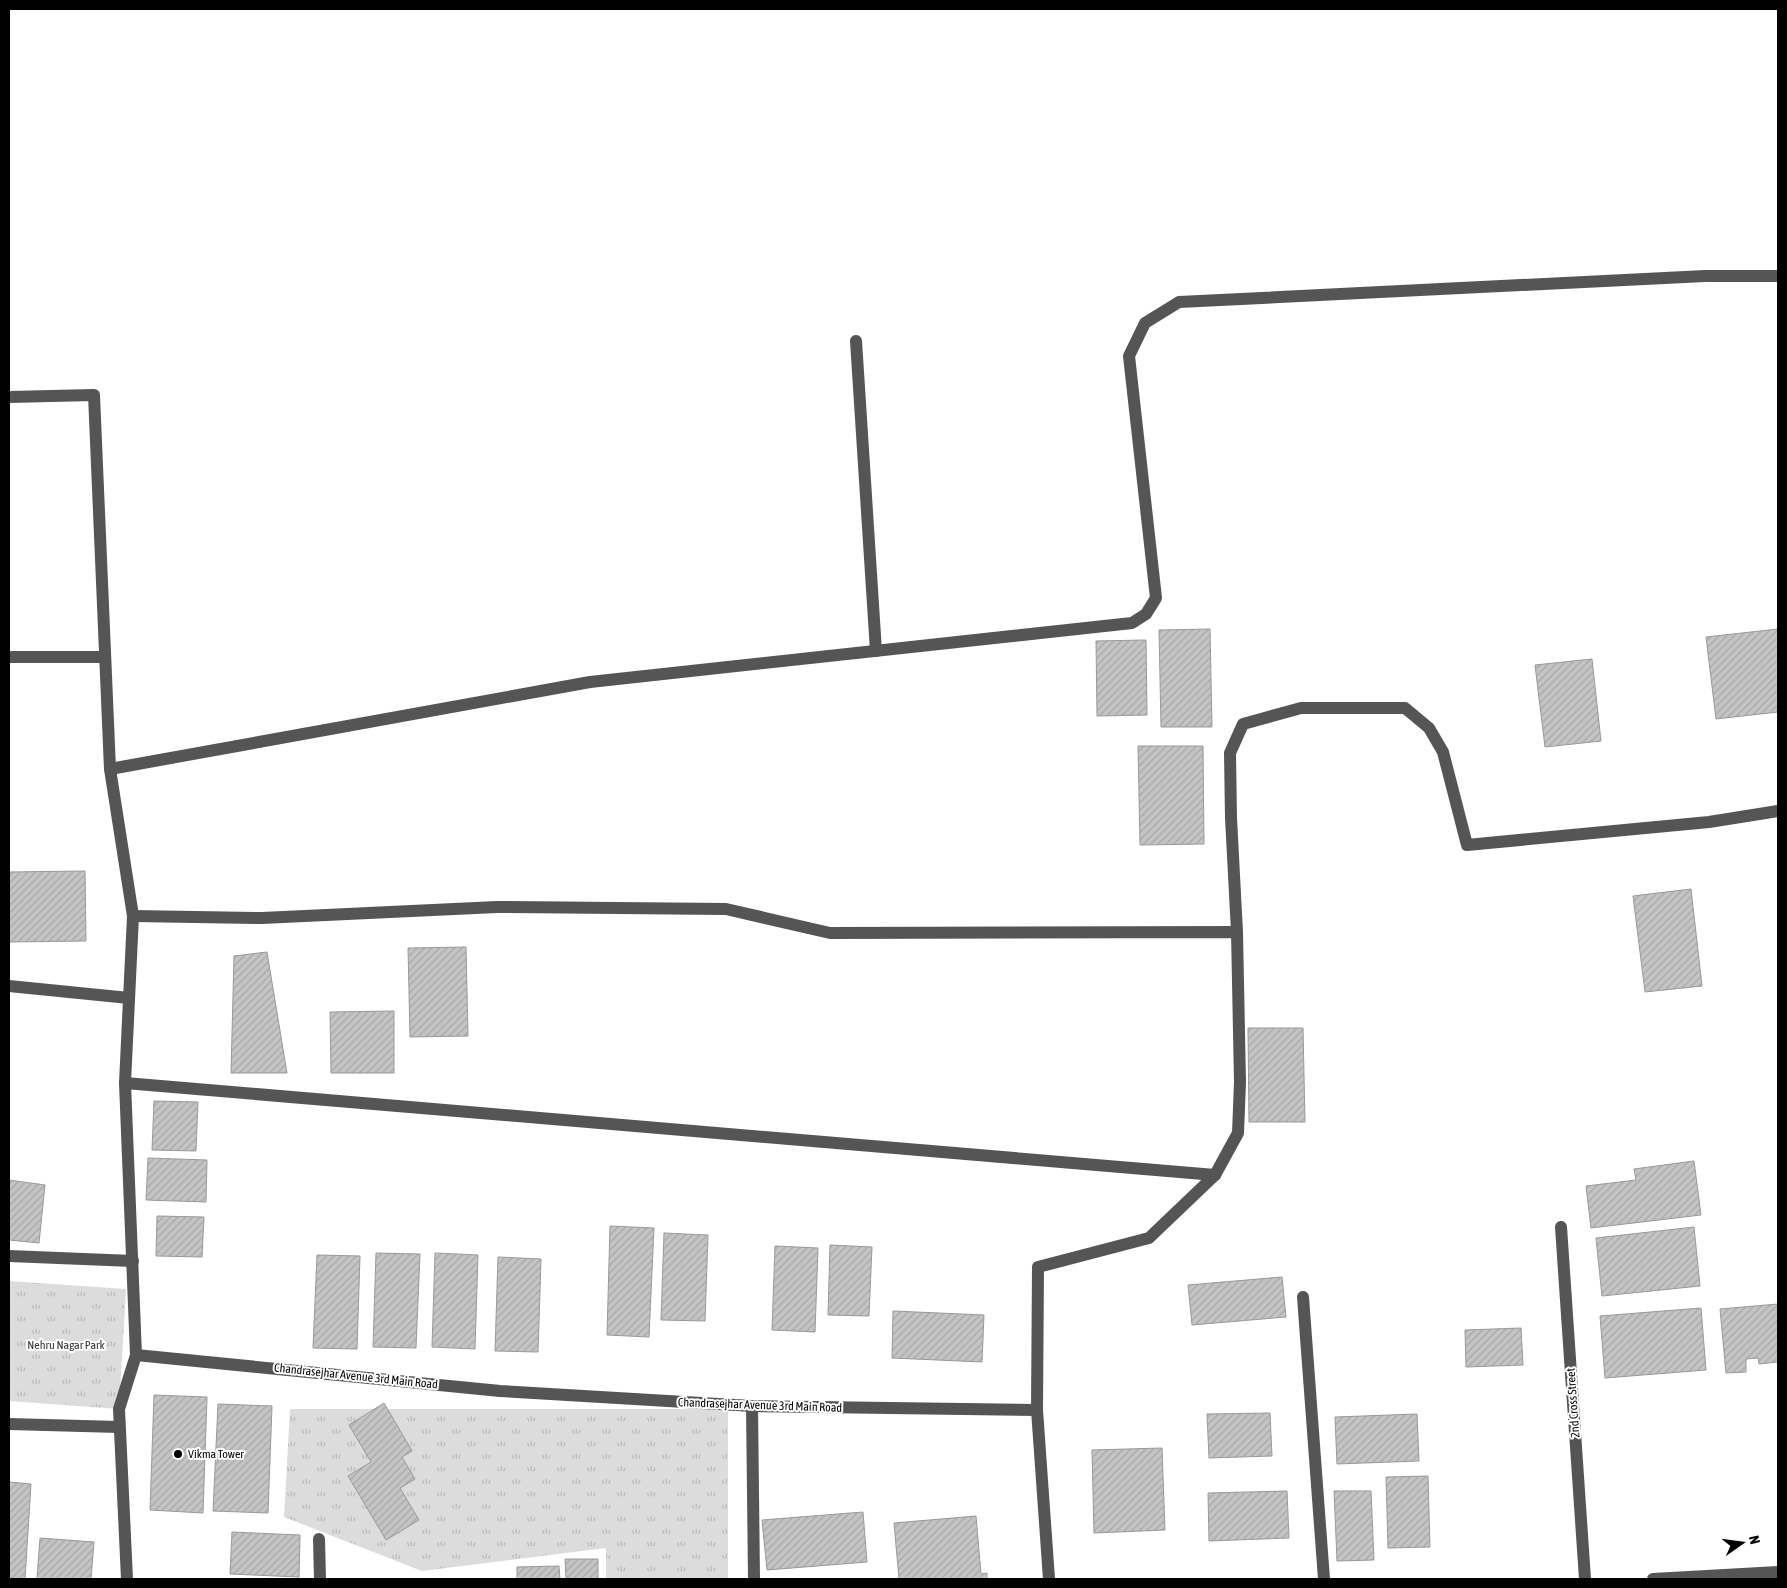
<svg xmlns="http://www.w3.org/2000/svg" width="1787" height="1588" font-family="'Asap Condensed',sans-serif">
	<style>
		.grass { fill: url(#grass-tufts) }
		.building { fill: url(#building-hatch); stroke: #999 }
		.lines { fill: none; stroke-linecap: round; stroke-linejoin: round }
		.minor { stroke: #555; stroke-width: 12 }
		.poi-dot { fill: #000; stroke: #fff; stroke-width: 2 }
		.labels { text-anchor: middle; dominant-baseline: central; stroke-width: 4; stroke-linejoin: round; paint-order: stroke }
		.park-label { font-size: 12px; fill: #333; stroke: #fff }
		.street-label { font-size: 12px; fill: #000; stroke: #fff }
		.poi-label { font-size: 12px; fill: #000; stroke: #fff; text-anchor: start }
	</style>
	<defs>
		<pattern id="grass-tufts" width="24" height="20" patternUnits="userSpaceOnUse" patternTransform="scale(1.25)"><rect width="24" height="20" fill="#dcdcdc"/><path d="M3 7l-1-3M5 7V3M7 7l1-3M15 17l-1-3M17 17v-4M19 17l1-3" fill="none" stroke="#bbb"/></pattern>
		<pattern id="building-hatch" width="6" height="6" patternUnits="userSpaceOnUse" patternTransform="scale(1.25)"><rect width="6" height="6" fill="#c4c4c4"/><path d="M-1 1l2-2M0 6l6-6M5 7l2-2" fill="none" stroke="#a7a7a7"/></pattern>
	</defs>
	<rect width="100%" height="100%" fill="#fff"/>
	<g class="grass">
		<polygon points="9,1281 126,1289 119,1409 9,1401"/>
		<polygon points="290,1409 728,1409 728,1579 606,1579 606,1548 422,1571 284,1517"/>
	</g>
	<g class="building">
		<polygon points="1210,629 1212,727 1161,727 1159,630"/>
		<polygon points="1778,629 1778,712 1716,719 1706,637"/>
		<polygon points="1146,640 1147,715 1097,716 1096,641"/>
		<polygon points="1592,659 1601,741 1545,747 1535,665"/>
		<polygon points="1138,746 1203,746 1204,844 1140,845"/>
		<polygon points="85,871 86,941 9,942 9,872"/>
		<polygon points="1691,889 1702,986 1645,992 1633,896"/>
		<polygon points="466,947 468,1036 410,1037 408,948"/>
		<polygon points="267,952 287,1073 231,1073 234,956"/>
		<polygon points="394,1011 394,1073 331,1073 330,1012"/>
		<polygon points="1248,1028 1303,1028 1305,1122 1249,1122"/>
		<polygon points="154,1101 198,1102 196,1151 152,1150"/>
		<polygon points="148,1158 207,1160 206,1202 146,1200"/>
		<polygon points="1694,1161 1701,1215 1591,1228 1586,1186 1636,1180 1634,1169"/>
		<polygon points="9,1180 45,1185 39,1243 9,1240"/>
		<polygon points="157,1216 204,1217 202,1257 156,1256"/>
		<polygon points="610,1226 654,1228 649,1337 607,1335"/>
		<polygon points="1694,1227 1700,1286 1602,1296 1596,1238"/>
		<polygon points="664,1233 708,1235 705,1321 661,1320"/>
		<polygon points="830,1245 872,1247 869,1316 828,1315"/>
		<polygon points="775,1246 818,1248 815,1332 772,1330"/>
		<polygon points="376,1253 420,1254 416,1348 373,1347"/>
		<polygon points="435,1253 478,1255 475,1349 432,1347"/>
		<polygon points="317,1255 360,1256 357,1349 313,1348"/>
		<polygon points="498,1257 541,1259 538,1352 495,1351"/>
		<polygon points="1282,1277 1286,1317 1192,1325 1188,1285"/>
		<polygon points="1778,1304 1778,1362 1759,1364 1758,1358 1746,1359 1746,1372 1726,1373 1720,1309"/>
		<polygon points="1701,1308 1706,1370 1605,1378 1600,1316"/>
		<polygon points="893,1311 984,1315 982,1362 892,1358"/>
		<polygon points="1521,1328 1523,1365 1466,1367 1465,1330"/>
		<polygon points="154,1395 207,1397 203,1513 150,1510"/>
		<polygon points="384,1403 412,1451 402,1457 415,1479 400,1488 419,1520 386,1540 348,1476 371,1462 349,1425"/>
		<polygon points="218,1404 272,1406 268,1513 213,1511"/>
		<polygon points="1270,1413 1272,1456 1209,1458 1207,1414"/>
		<polygon points="1417,1414 1419,1461 1337,1464 1335,1417"/>
		<polygon points="1162,1448 1165,1530 1094,1533 1092,1450"/>
		<polygon points="1428,1476 1430,1547 1388,1548 1386,1477"/>
		<polygon points="9,1482 31,1484 25,1579 9,1579"/>
		<polygon points="1287,1491 1289,1538 1209,1541 1208,1493"/>
		<polygon points="1334,1491 1371,1491 1374,1560 1337,1561"/>
		<polygon points="863,1512 867,1562 767,1570 762,1520"/>
		<polygon points="976,1516 981,1574 987,1573 987,1579 899,1579 894,1523"/>
		<polygon points="232,1532 300,1535 299,1577 230,1574"/>
		<polygon points="40,1538 94,1542 91,1579 37,1579"/>
		<polygon points="565,1559 598,1559 598,1579 566,1579"/>
		<polygon points="559,1566 560,1579 517,1579 517,1567"/>
	</g>
	<g class="lines">
		<g class="minor">
			<polyline points="856,341 876,651"/>
			<polyline points="9,397 94,395 110,769 133,916 125,1083 136,1355 119,1409 127,1579"/>
			<polyline points="9,657 105,657"/>
			<polyline points="110,769 590,682 1132,623 1146,614 1156,598 1129,356 1145,323 1179,302 1705,276 1778,276"/>
			<polyline points="1237,932 1231,818 1230,753 1243,724 1301,708 1405,708 1429,728 1443,752 1467,845 1709,822 1778,811"/>
			<polyline points="9,986 129,998"/>
			<polyline points="125,1083 1215,1175 1238,1133 1240,1082 1237,932 830,933 726,909 497,907 262,918 133,916"/>
			<polyline points="1561,1227 1585,1579"/>
			<polyline points="9,1256 133,1261"/>
			<polyline points="1303,1297 1324,1579"/>
			<polyline points="136,1355 500,1391 752,1406 1037,1410 1038,1267 1149,1238 1215,1175"/>
			<polyline points="752,1406 754,1579"/>
			<polyline points="1037,1410 1049,1579"/>
			<polyline points="9,1424 119,1427"/>
			<polyline points="319,1539 320,1579"/>
			<polyline points="1653,1579 1778,1572"/>
		</g>
	</g>
	<circle class="poi-dot" cx="178" cy="1454" r="5"/>
	<g class="labels">
		<g class="park-label">
			<text x="66" y="1345">Nehru Nagar Park</text>
		</g>
		<g class="street-label">
			<text transform="translate(356 1376) rotate(6)">Chandrasejhar Avenue 3rd Main Road</text>
			<text transform="translate(1573 1403) rotate(-94)">2nd Cross Street</text>
			<text transform="translate(760 1405) rotate(2)">Chandrasejhar Avenue 3rd Main Road</text>
		</g>
		<g class="poi-label">
			<text x="188" y="1454">Vikma Tower</text>
		</g>
	</g>
	<rect width="1787" height="1588" fill="none" stroke="#000000" stroke-width="20"/>
	<g transform="translate(1742 1543) rotate(76)" stroke="#ffffff" stroke-width="4" paint-order="stroke">
	<path d="M0-4L9 19L0 12L-9 19Z" fill="#000000"/>
	<text y="-8" font-size="14" font-weight="bold" text-anchor="middle" fill="#000000">N</text>
	</g>
</svg>
